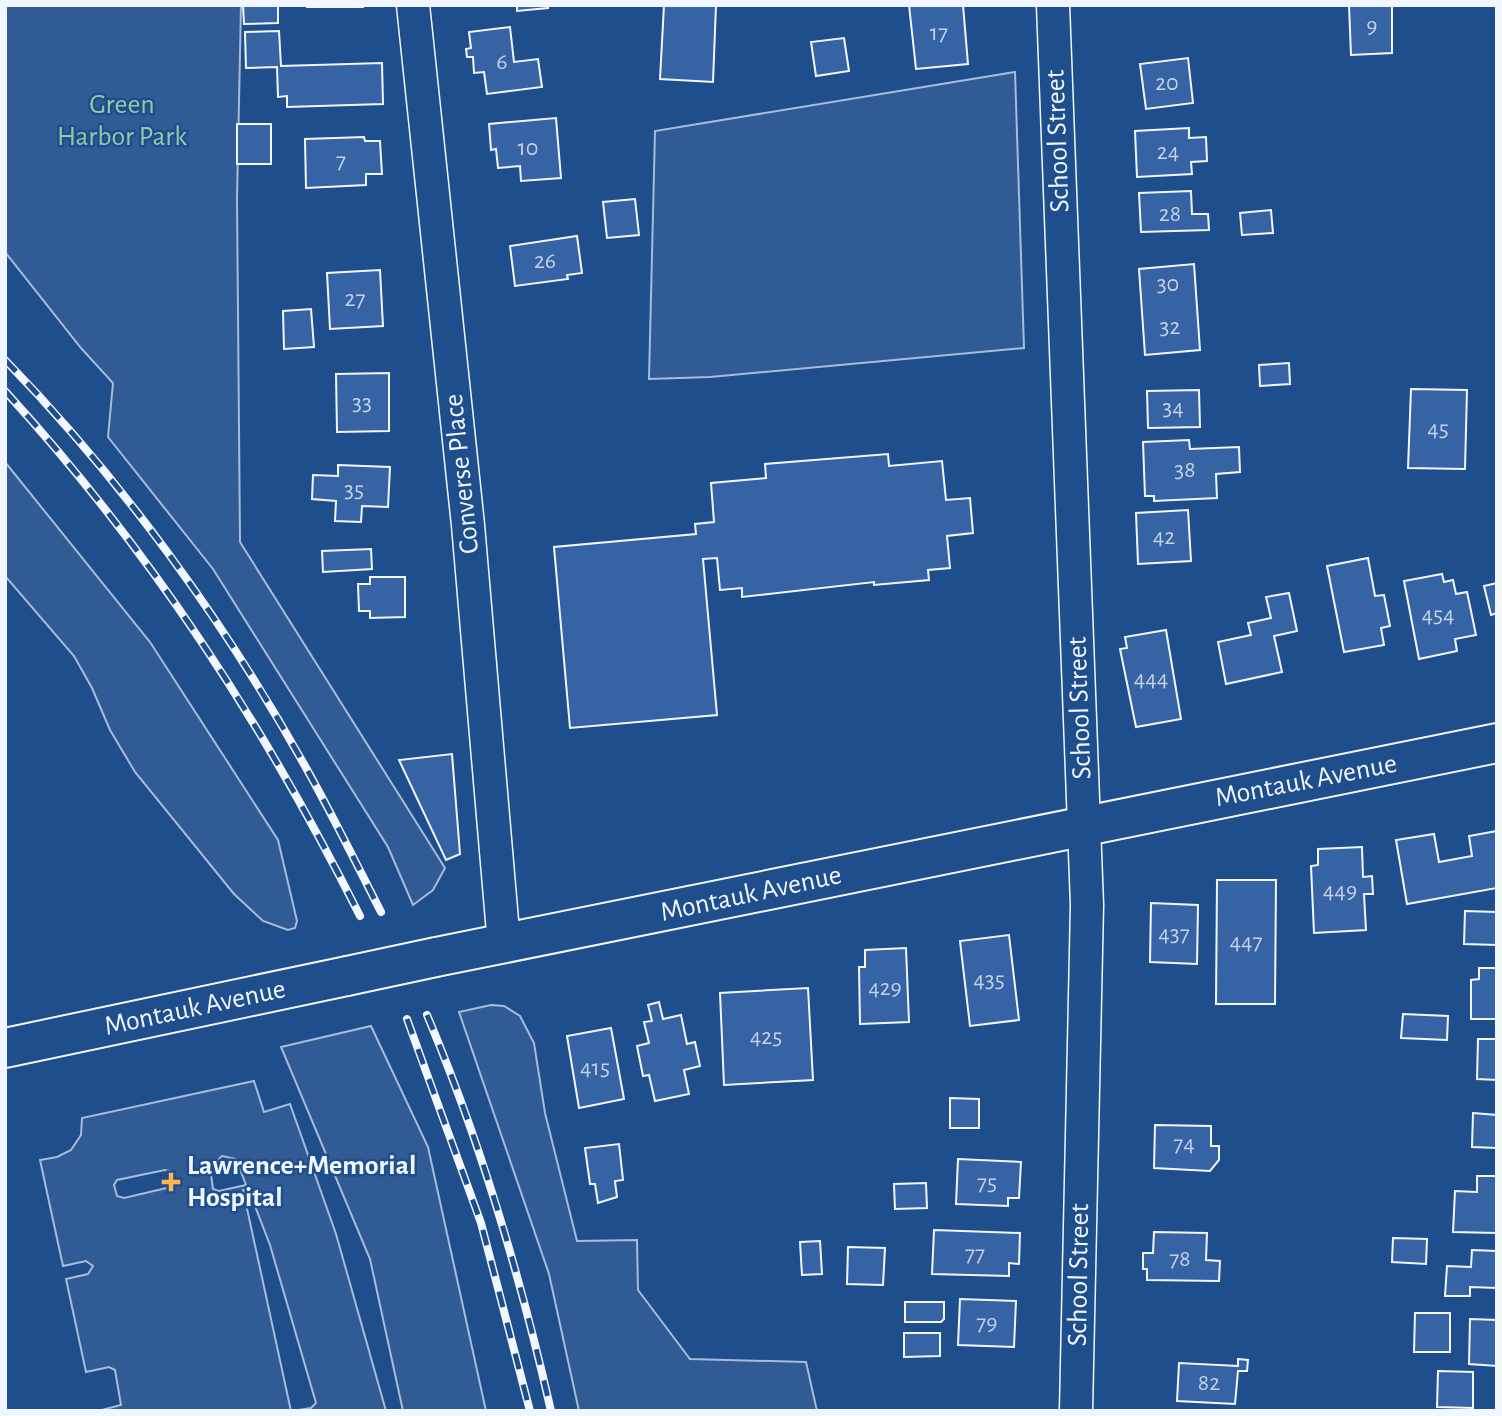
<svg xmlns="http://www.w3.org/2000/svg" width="1502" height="1416" font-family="'Alegreya Sans',sans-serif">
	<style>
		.built { fill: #305b95; stroke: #a8bbd7; stroke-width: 2; fill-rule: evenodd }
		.building { fill: #3563a3; stroke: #f2f6ff; stroke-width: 2 }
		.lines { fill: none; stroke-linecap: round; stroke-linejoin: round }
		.minor-casing { stroke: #f2f6ff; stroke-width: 35 }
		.tertiary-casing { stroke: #f2f6ff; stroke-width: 42 }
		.minor { stroke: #1f4e8c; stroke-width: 32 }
		.tertiary { stroke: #1f4e8c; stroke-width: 38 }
		.rail-casing { stroke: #f2f6ff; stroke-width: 8 }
		.rail { stroke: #1f4e8c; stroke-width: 5; stroke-dasharray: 16; stroke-linecap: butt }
		.tertiary-bridge-casing { stroke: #f2f6ff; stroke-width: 42; stroke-linecap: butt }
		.tertiary-bridge { stroke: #1f4e8c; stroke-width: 38 }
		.poi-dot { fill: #ffb74d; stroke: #1f4e8c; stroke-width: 2.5 }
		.labels { text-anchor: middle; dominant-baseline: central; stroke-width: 5; stroke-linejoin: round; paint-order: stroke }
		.number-label { font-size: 24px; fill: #c3d1e8 }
		.park-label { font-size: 28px; fill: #97c8a6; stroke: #1f4e8c }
		.street-label { font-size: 28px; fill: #f2f6ff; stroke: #1f4e8c }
		.poi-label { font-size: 28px; font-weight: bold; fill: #f2f6ff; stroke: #1f4e8c; text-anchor: start }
	</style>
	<rect width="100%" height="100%" fill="#1f4e8c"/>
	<g class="built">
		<polygon points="5,5 241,5 237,199 240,542 445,868 433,890 413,905 388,847 213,569 108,437 113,383 81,348 5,252"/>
		<polygon points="1015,72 1024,348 710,377 649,379 655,131"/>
		<polygon points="5,462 150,642 278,840 297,921 295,928 288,930 263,921 234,894 135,772 110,730 92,688 74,656 5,576"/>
		<polygon points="491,1005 504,1006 520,1016 534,1043 545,1113 577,1241 637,1240 638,1290 690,1359 806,1362 817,1411 579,1411 549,1274 459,1012"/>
		<polygon points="371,1026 428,1147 486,1411 403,1411 370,1259 281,1047"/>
		<path d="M254 1081 264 1112 290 1104 336 1234 386 1411H292L311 1408 316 1403 270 1245 248 1188 243 1190 291 1411H98L121 1405 115 1370 109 1367 86 1372 66 1279 88 1274 93 1266 86 1261 63 1266 40 1160 57 1157 71 1150 81 1135 82 1118ZM222 1156 236 1159 246 1185 219 1191 213 1189 210 1167ZM165 1170 170 1171 171 1187 124 1198 117 1196 114 1185 117 1180Z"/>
	</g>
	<g class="building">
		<polygon points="243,5 278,5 278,23 244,24"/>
		<rect x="307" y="5" width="56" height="2"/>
		<polygon points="517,5 548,5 548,8 517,11"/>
		<polygon points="664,5 716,5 713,82 660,79"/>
		<polygon points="909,5 963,5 968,64 916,69"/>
		<polygon points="1349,5 1392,5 1392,53 1351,55"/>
		<polygon points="510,27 514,62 538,59 542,87 487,94 484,72 474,73 473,57 467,57 466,49 471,48 469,32"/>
		<polygon points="279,31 281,66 382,63 383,104 287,107 287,96 278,97 277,67 246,68 245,32"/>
		<polygon points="844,38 849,71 816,76 811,42"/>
		<polygon points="1188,58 1193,103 1146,109 1140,64"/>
		<polygon points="556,118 561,178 521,181 520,166 498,168 496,149 491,150 489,124"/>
		<rect x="237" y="124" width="34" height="40"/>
		<polygon points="1189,128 1189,138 1206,137 1207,161 1191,162 1192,174 1137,177 1135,131"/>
		<polygon points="364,137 365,141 380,141 382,174 366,174 366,185 306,188 305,139"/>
		<polygon points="1191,191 1192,214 1208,214 1209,230 1141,232 1139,193"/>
		<polygon points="635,199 639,235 607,238 603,202"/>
		<polygon points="1271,210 1273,233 1242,235 1240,213"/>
		<polygon points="577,236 582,273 567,275 568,279 515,286 510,246"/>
		<polygon points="1194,264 1200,350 1145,355 1139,269"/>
		<polygon points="380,270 383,326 330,329 327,273"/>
		<polygon points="311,309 314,347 284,349 283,311"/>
		<polygon points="1289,363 1290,384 1260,386 1259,365"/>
		<polygon points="389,373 389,431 337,432 336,374"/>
		<polygon points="1411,389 1467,390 1465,469 1408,468"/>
		<polygon points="1199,390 1200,427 1148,428 1147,391"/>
		<polygon points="1189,440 1190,449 1239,447 1240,472 1216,474 1217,498 1154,501 1154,496 1145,496 1143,442"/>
		<polygon points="888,454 889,466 942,461 946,500 970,498 973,533 947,536 950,568 928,570 929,580 874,585 874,582 742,597 742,588 720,590 717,558 703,559 717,715 570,728 554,547 696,534 695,524 714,522 711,483 766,478 765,464"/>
		<polygon points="338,465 390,467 388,507 362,506 361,522 335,521 336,501 312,499 313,475 338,476"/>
		<polygon points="1188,510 1191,561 1138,564 1136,513"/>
		<polygon points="371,549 372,569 323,572 322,551"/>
		<polygon points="1368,558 1375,596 1384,595 1390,626 1381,628 1384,645 1344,652 1327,566"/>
		<polygon points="1442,574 1444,582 1453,580 1456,594 1467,592 1476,635 1455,639 1457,651 1419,659 1404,581"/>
		<polygon points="370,577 405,577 405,617 370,618 370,611 359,611 358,584 370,584"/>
		<polygon points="1497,583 1497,613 1491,615 1484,586"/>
		<polygon points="1289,593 1297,631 1274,636 1282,672 1226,684 1218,642 1251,635 1248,623 1271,618 1266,597"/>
		<polygon points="1166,630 1181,719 1136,727 1120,649 1127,648 1125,637"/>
		<polygon points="452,754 460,854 446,860 399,760"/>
		<polygon points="1497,831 1497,888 1407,904 1396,840 1434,834 1439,862 1472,856 1469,836"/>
		<polygon points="1362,847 1363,877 1372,876 1373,894 1364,894 1366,930 1314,933 1311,866 1318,865 1318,849"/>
		<polygon points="1217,880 1276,880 1275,1004 1216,1004"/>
		<polygon points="1151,903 1198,905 1197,964 1150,962"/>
		<polygon points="1465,911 1497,912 1497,945 1464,944"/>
		<polygon points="1009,935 1019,1020 970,1026 960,941"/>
		<polygon points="906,948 909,1022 860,1024 859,967 865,967 865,950"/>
		<polygon points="1479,968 1497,968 1497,1019 1471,1019 1471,980 1479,979"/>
		<polygon points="808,988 813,1080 724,1085 720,993"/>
		<polygon points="659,1002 663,1019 681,1015 687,1044 695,1042 700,1066 684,1070 689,1094 655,1101 649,1075 643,1076 637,1046 649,1043 644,1022 652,1021 648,1005"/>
		<polygon points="1403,1014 1448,1016 1447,1040 1401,1038"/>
		<polygon points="611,1028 624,1099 579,1108 567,1036"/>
		<polygon points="1478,1039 1497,1039 1497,1080 1477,1079"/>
		<polygon points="950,1098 979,1099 979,1128 950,1128"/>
		<polygon points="1473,1113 1497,1115 1497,1148 1472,1147"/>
		<polygon points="1155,1125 1211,1126 1211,1146 1219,1146 1219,1160 1210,1171 1154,1168"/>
		<polygon points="619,1144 623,1180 615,1181 617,1197 598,1203 595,1184 590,1184 585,1148"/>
		<polygon points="958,1159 1021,1162 1019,1198 1008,1198 1008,1206 956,1204"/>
		<polygon points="1477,1176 1497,1176 1497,1233 1453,1232 1455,1191 1477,1192"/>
		<polygon points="926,1183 927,1208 895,1209 894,1184"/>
		<polygon points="934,1230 1020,1233 1019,1264 1009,1263 1009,1276 932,1274"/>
		<polygon points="1154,1232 1207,1233 1206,1260 1220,1261 1219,1281 1147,1280 1147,1269 1143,1269 1143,1253 1153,1253"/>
		<polygon points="1393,1238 1427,1239 1426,1264 1392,1262"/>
		<polygon points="820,1241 822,1274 802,1275 800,1242"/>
		<polygon points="848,1247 885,1248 883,1285 847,1284"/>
		<polygon points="1472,1250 1497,1251 1497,1288 1470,1287 1470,1296 1445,1296 1447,1266 1471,1267"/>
		<polygon points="960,1299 1016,1301 1014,1347 958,1345"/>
		<polygon points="905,1302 944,1302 944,1319 941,1322 905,1322"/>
		<polygon points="1415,1313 1450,1313 1450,1352 1414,1352"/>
		<polygon points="1470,1319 1497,1320 1497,1366 1469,1364"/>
		<polygon points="904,1333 940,1333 940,1356 904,1357"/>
		<polygon points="1238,1359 1248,1360 1247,1371 1238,1371 1235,1404 1177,1401 1179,1363 1238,1366"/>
		<polygon points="1438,1371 1473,1372 1473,1408 1437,1407"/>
	</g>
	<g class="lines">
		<defs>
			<g id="minor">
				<polyline points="413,5 468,525 504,944"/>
				<polyline points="1053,5 1087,905 1076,1411"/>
			</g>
			<g id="tertiary">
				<polyline points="436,957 1497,743"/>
				<polyline points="5,1048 347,976"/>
			</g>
		</defs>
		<use href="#minor" class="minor-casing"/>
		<use href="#tertiary" class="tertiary-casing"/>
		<use href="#minor" class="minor"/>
		<use href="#tertiary" class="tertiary"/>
		<defs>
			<g id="rail">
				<path d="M5 360C121 479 224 621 305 766 332 814 356 863 381 912"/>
				<path d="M5 391C151 551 263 723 360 916"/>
				<path d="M427 1015C481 1143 520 1275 551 1411"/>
				<polyline points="407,1019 481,1223 530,1411"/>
			</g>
		</defs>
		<use href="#rail" class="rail-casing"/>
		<use href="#rail" class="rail"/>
		<defs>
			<polyline id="tertiary-bridge" points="347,976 436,957"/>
		</defs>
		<use href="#tertiary-bridge" class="tertiary-bridge-casing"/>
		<use href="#tertiary-bridge" class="tertiary-bridge"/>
	</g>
	<path class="poi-dot" d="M167.5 1171.5h7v7h7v7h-7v7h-7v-7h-7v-7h7z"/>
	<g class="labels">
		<g class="number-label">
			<text x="1372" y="26">9</text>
			<text x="939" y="33">17</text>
			<text x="502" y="62">6</text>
			<text x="1167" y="83">20</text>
			<text x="528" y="148">10</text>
			<text x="1168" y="152">24</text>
			<text x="341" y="161">7</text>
			<text x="1170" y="214">28</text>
			<text x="545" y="261">26</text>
			<text x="1168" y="284">30</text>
			<text x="355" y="299">27</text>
			<text x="1170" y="327">32</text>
			<text x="362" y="403">33</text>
			<text x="1173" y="408">34</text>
			<text x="1438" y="429">45</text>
			<text x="1185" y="470">38</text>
			<text x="354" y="490">35</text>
			<text x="1164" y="537">42</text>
			<text x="1438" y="615">454</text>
			<text x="1151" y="679">444</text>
			<text x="1340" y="891">449</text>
			<text x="1174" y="934">437</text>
			<text x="1246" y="942">447</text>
			<text x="989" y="980">435</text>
			<text x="885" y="988">429</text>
			<text x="766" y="1037">425</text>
			<text x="595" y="1068">415</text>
			<text x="1184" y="1144">74</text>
			<text x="987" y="1183">75</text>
			<text x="975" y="1254">77</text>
			<text x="1180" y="1259">78</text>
			<text x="987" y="1323">79</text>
			<text x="1209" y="1383">82</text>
		</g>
		<g class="park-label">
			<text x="122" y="105">Green<tspan x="122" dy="32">Harbor Park</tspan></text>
		</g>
		<g class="street-label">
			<text transform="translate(1058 141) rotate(-92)">School Street</text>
			<text transform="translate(462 474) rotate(-96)">Converse Place</text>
			<text transform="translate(1080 708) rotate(-92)">School Street</text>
			<text transform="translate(1306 781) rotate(-11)">Montauk Avenue</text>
			<text transform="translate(751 894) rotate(-12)">Montauk Avenue</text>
			<text transform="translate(195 1008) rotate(-12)">Montauk Avenue</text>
			<text transform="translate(1079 1275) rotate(-89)">School Street</text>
		</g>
		<g class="poi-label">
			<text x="187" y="1166">Lawrence+Memorial<tspan x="187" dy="32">Hospital</tspan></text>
		</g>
	</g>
	<rect width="1502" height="1416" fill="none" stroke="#f2f6ff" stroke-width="14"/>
</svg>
